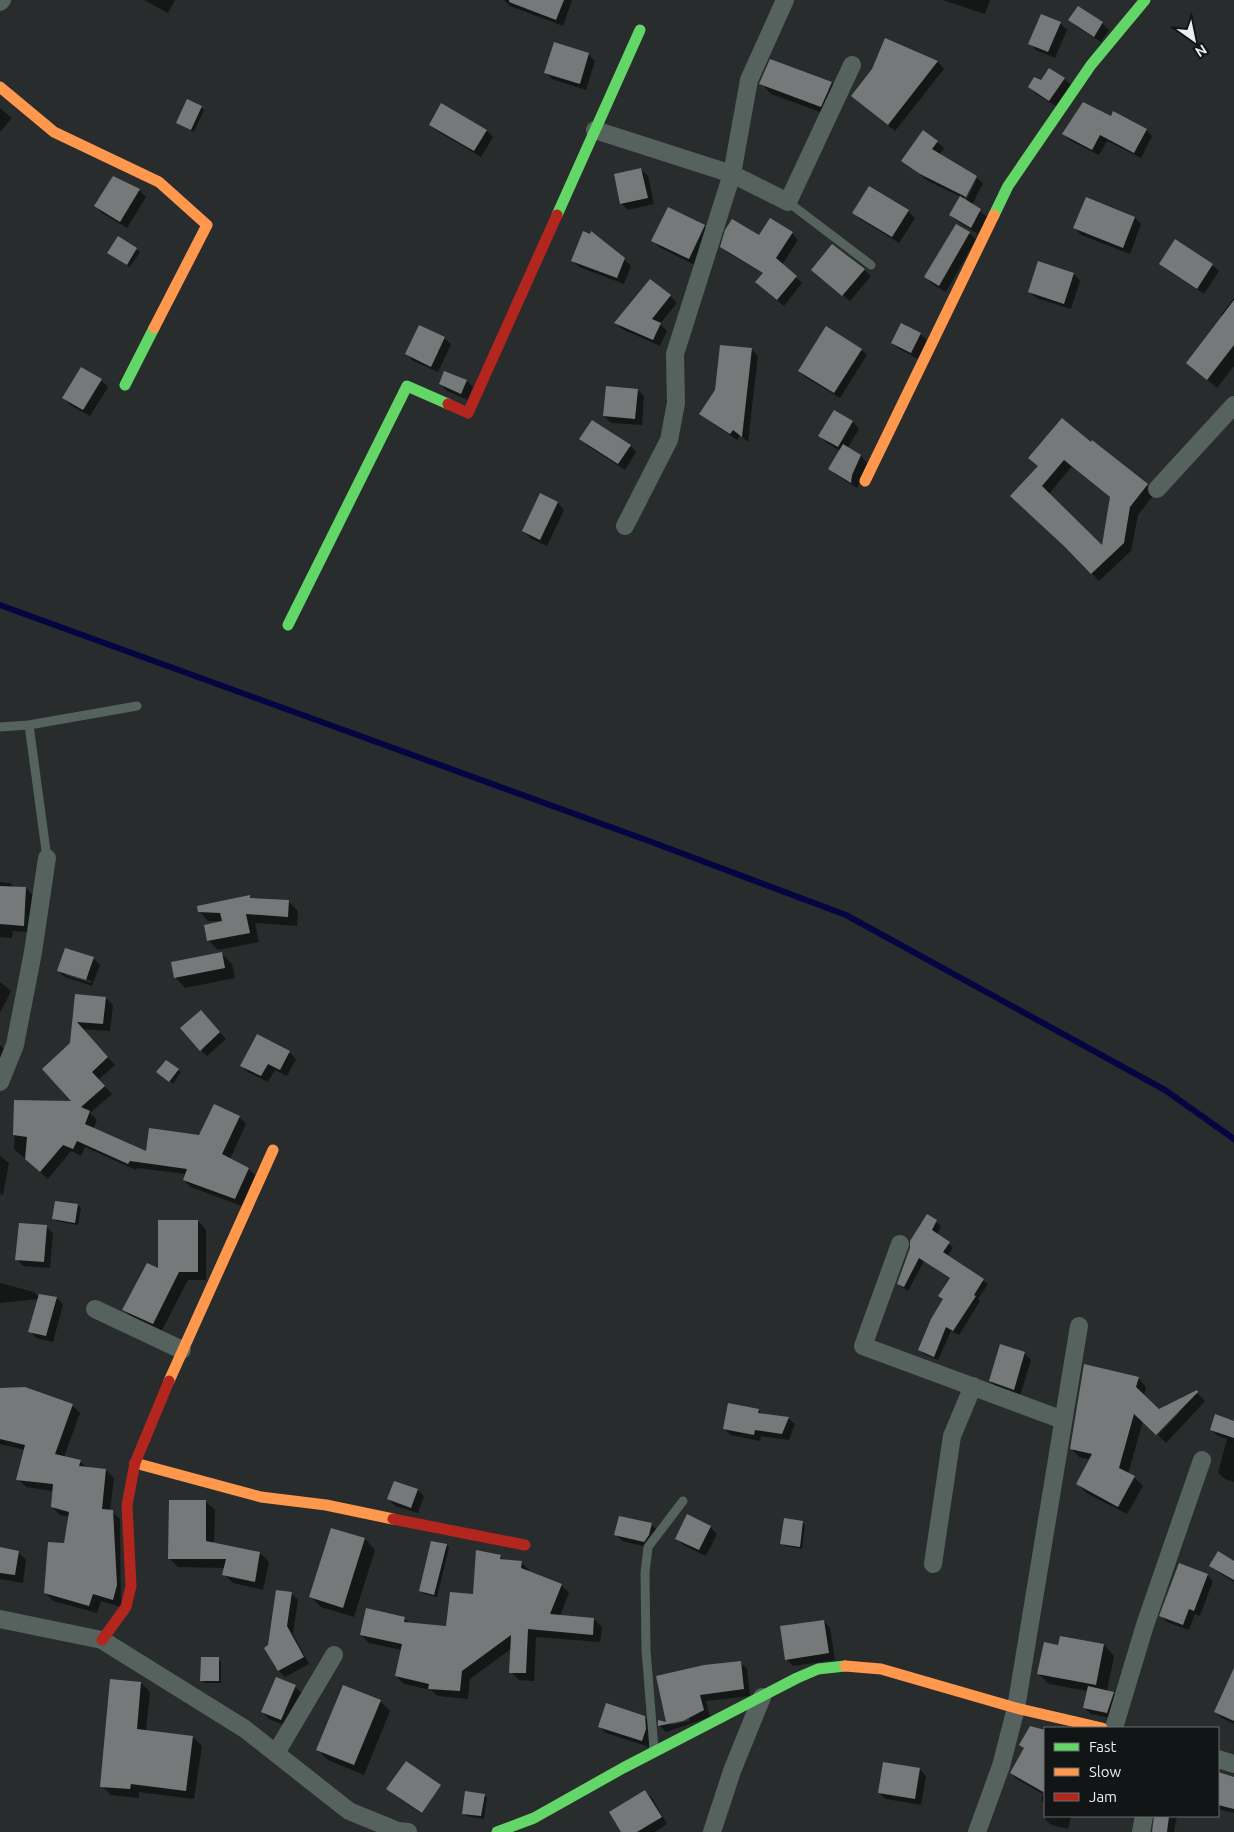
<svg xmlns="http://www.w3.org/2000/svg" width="1234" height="1832" font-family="Ubuntu,sans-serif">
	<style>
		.shadow { fill: #0007; fill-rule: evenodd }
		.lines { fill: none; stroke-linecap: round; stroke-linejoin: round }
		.stream { stroke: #050541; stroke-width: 6 }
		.building { fill: #76797a; fill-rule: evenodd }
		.lane { stroke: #55625e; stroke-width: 9 }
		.street { stroke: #55625e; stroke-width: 18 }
		.fast { stroke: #63d668; stroke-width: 11 }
		.slow { stroke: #ff974d; stroke-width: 11 }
		.jam { stroke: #b3261e; stroke-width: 11 }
	</style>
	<rect width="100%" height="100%" fill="#282c2c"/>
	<g class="shadow">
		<polygon points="144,0 175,0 168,13"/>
		<polygon points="504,0 572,0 563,26 510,6"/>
		<polygon points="943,0 990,0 985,14"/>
		<polygon points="1078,8 1102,23 1109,30 1101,42 1077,27 1070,20"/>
		<polygon points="1060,23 1067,30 1055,58 1036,50 1030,43"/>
		<polygon points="886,40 938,62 944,69 895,131 853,96 873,70"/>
		<polygon points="588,54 595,61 586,90 552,79 545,72"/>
		<polygon points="771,61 832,83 842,93 831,116 771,94 761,83"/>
		<polygon points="1064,79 1071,85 1056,106 1036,94 1030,87 1042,82"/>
		<polygon points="201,107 204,110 194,132 178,123"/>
		<polygon points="0,108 12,118 0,132"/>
		<polygon points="1111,118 1146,130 1152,136 1141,158 1107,141 1099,155 1071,141 1064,134"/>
		<polygon points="430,125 486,130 493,137 481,157 437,131"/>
		<polygon points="937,142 944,148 939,155 975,177 962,202 965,203 977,178 983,183 972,205 987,217 978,234 957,221 950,215 961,197 928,181 903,161"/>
		<polygon points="641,170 648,176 654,204 628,210 621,203"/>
		<polygon points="870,188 908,211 915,218 899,243 860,219 854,213"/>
		<polygon points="139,190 146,197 127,228 102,213 96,206"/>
		<polygon points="1086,199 1135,218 1141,224 1130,254 1081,235 1075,228"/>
		<polygon points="771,220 792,233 798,240 782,265 802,283 784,306 763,289 764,274 728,253 721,247 760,236"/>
		<polygon points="704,226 711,233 695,265 659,247 653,241"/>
		<polygon points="969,233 976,239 946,292 932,284 926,277"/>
		<polygon points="119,238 140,252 130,267 109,253"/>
		<polygon points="624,259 631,266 624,284 579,267 573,261"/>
		<polygon points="1039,262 1074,274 1080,281 1071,309 1036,298 1029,291"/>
		<polygon points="1160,264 1212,265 1219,271 1204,294 1167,270"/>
		<polygon points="864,270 871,276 850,301 819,276"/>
		<polygon points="670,296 677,303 660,324 667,331 660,346 622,329 615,323"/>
		<polygon points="1234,298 1234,366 1217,388 1187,362 1223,317 1221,315"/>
		<polygon points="826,328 862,350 867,355 840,398 805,377 799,371"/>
		<polygon points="920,334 927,340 918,359 899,349 892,343"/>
		<polygon points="444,338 451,344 438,372 413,361 407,354"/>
		<polygon points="751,349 758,356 748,442 740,435 737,440 708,420 701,413"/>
		<polygon points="101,380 108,387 90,416 70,405 64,398"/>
		<polygon points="467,381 473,387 468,400 447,391 440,384"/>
		<polygon points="637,390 644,396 642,425 611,423 604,416"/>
		<polygon points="835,412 853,422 859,429 847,449 861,456 867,463 857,488 836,475 830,469 840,451 827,443 820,436"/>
		<polygon points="581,439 630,445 636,452 625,470 588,446"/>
		<path d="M1091 444 1147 485 1155 493 1138 515 1131 551 1099 581 1070 551 1020 503 1040 467ZM1072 466 1111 498 1102 547 1048 495Z"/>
		<polygon points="541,495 558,503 564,510 547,546 530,538 524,531"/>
		<polygon points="0,882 10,883 15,888 26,888 33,895 30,932 13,931 12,938 0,937"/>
		<polygon points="250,897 252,899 288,901 298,911 297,926 255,923 259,942 218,950 208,940 222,921 208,921 199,911"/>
		<polygon points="222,954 232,964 235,978 185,988 175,977"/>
		<path d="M93 958 100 965 92 986 65 977 58 971ZM65 972 92 981 91 983 65 975Z"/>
		<polygon points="0,982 11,991 0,1013"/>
		<polygon points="76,996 106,998 113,1005 110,1031 82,1029 115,1065 98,1080 112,1094 90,1113 97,1120 93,1129 147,1153 200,1136 239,1117 246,1124 230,1159 248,1169 256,1176 242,1206 191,1187 184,1180 186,1174 137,1168 136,1170 85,1147 81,1156 71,1151 48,1179 14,1149 16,1101 74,1103 72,1044"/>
		<polygon points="207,1018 226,1039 207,1056 201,1050"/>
		<polygon points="0,1045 4,1049 0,1088"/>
		<polygon points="289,1052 296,1059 287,1076 275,1070 268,1082 248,1072 242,1066"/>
		<polygon points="178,1070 181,1072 173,1084 161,1075"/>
		<polygon points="0,1156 9,1163 3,1195 0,1194"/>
		<polygon points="78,1205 81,1208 78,1225 56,1221 53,1218"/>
		<polygon points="928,1216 941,1226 937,1235 953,1247 948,1256 988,1284 978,1299 980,1301 959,1335 951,1331 938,1360 924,1354 919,1350 944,1300 950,1279 924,1261 908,1291 898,1284"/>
		<polygon points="198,1221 206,1230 206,1280 188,1280 161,1332 132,1318 124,1310 159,1270"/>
		<polygon points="46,1227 53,1233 50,1268 23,1266 17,1259"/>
		<polygon points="0,1283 34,1292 39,1297 40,1296 57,1298 63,1305 53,1342 36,1338 30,1331 39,1299 0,1303"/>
		<polygon points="1024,1353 1031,1360 1020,1396 997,1388 990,1381"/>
		<polygon points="1138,1378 1146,1387 1144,1396 1159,1410 1196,1392 1205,1401 1166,1443 1158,1435 1180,1412 1143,1421 1128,1474 1134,1477 1143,1486 1127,1514 1086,1493 1078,1484 1091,1460 1079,1457 1071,1448"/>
		<polygon points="0,1389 72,1405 80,1413 64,1457 80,1461 87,1468 106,1470 114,1478 110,1511 120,1519 121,1607 101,1601 97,1613 53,1601 45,1592 65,1544 69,1517 60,1515 52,1507 53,1491 26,1487 18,1479 25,1450 0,1444"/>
		<polygon points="758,1410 763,1415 788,1418 795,1424 789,1440 761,1436 760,1441 731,1435 724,1429"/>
		<polygon points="1234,1422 1234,1482 1225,1479 1218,1473 1227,1439 1218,1436 1211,1429"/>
		<polygon points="417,1490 424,1496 418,1513 395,1506 389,1499"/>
		<polygon points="206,1502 215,1510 214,1544 260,1553 269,1562 263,1590 233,1583 224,1574 225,1568 178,1567 169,1558"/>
		<polygon points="802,1522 805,1525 802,1549 785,1546 782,1543"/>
		<polygon points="651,1524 658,1531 651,1548 622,1541 616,1534"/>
		<polygon points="710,1527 717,1534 706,1556 683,1545 677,1539"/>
		<polygon points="332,1529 365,1539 375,1550 354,1617 321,1607 311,1597"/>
		<polygon points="446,1545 449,1548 437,1597 424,1594 421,1591"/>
		<polygon points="0,1549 18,1552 26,1560 23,1583 0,1579"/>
		<polygon points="500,1556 505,1561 521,1562 529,1570 529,1573 561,1585 569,1593 560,1616 594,1619 602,1627 600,1642 536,1637 534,1681 519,1680 511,1672 512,1648 470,1679 468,1699 438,1696 431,1690 404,1684 396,1676 402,1650 369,1643 361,1635 404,1618 411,1624 448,1627 474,1595"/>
		<polygon points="1234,1562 1234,1582 1218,1572 1211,1566"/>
		<polygon points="1207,1575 1213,1581 1200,1616 1195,1614 1189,1630 1167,1622 1161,1616"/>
		<polygon points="291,1593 298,1600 293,1634 309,1664 285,1677 279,1671 269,1646"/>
		<polygon points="824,1621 830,1628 835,1660 793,1666 786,1659"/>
		<polygon points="1061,1637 1104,1645 1114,1656 1107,1691 1113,1693 1120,1699 1114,1719 1091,1714 1084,1708 1088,1691 1049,1684 1039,1674 1059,1646"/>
		<polygon points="218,1659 221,1662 221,1683 205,1683 202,1680"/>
		<path d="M740 1662 747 1669 750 1696 706 1701 710 1717 666 1732 660 1726 659 1721 668 1724 658 1677ZM689 1718 690 1721 671 1725V1722Z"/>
		<polygon points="141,1683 150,1692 146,1731 193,1737 202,1746 194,1799 139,1792 139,1798 111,1795 102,1786"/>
		<polygon points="295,1687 302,1693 287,1726 269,1719 262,1712"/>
		<polygon points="1234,1693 1234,1724 1222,1718 1215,1712"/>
		<polygon points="380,1701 390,1711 364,1775 328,1760 318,1750"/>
		<polygon points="644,1717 651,1724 649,1747 606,1733 599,1726"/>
		<polygon points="1030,1727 1045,1731 1045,1804 1041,1800 1043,1794 1018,1780 1011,1773 1025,1749 1020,1745"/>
		<polygon points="920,1769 926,1776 921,1805 886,1799 879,1793"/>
		<polygon points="1218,1773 1234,1778 1234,1813 1218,1809"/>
		<polygon points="438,1786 422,1814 394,1795 388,1789"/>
		<polygon points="645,1791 652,1798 667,1824 655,1832 622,1832"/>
		<polygon points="484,1795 487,1798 484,1819 466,1816 463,1813"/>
		<polygon points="1045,1815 1071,1816 1068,1829 1051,1825 1045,1819"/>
		<polygon points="1155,1816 1177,1816 1174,1832 1152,1832"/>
	</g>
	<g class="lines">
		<polyline class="stream" points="0,605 649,841 846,915 1165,1090 1234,1139"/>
	</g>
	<g class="building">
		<polygon points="509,0 564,0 556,20 509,2"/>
		<polygon points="1078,6 1103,22 1094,37 1068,20"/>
		<polygon points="1041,14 1061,22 1048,52 1028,44"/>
		<polygon points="885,38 938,61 888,125 851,96 872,69"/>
		<polygon points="554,42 589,53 580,84 544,73"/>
		<polygon points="770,59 832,82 821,107 759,84"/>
		<polygon points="1049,68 1065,78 1049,101 1028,87 1034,77 1041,80"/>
		<polygon points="187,99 202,106 191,130 176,123"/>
		<polygon points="1083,102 1111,116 1113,111 1147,129 1134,153 1100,135 1092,150 1062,134"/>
		<polygon points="441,103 487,130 474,151 429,125"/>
		<polygon points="923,130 938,141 932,149 977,176 966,197 920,174 901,161"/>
		<polygon points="641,168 648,198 620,204 614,174"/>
		<polygon points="113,176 140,189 120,222 94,206"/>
		<polygon points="869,186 909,210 892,237 852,213"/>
		<polygon points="960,196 981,209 971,228 949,215"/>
		<polygon points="1086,197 1135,217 1123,248 1073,228"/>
		<polygon points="668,207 705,225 689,259 651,241"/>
		<polygon points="770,218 793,232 776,258 797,276 777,300 755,282 763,273 720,247 725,230 732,219 759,235"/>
		<polygon points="956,224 970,232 939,286 924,277"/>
		<polygon points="583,231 590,234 591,231 625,258 617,278 571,261"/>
		<polygon points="118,236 137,248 127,265 107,253"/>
		<polygon points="1175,239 1213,264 1197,289 1159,264"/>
		<polygon points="832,244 865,269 842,296 811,270"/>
		<polygon points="1038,261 1074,273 1064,304 1028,292"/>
		<polygon points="650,279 671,295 652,319 661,323 653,340 614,323"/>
		<polygon points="1234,300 1234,345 1207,380 1186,363"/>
		<polygon points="901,323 921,333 911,353 891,343"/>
		<polygon points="419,325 445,337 431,367 405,354"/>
		<polygon points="826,326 862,349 834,393 798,371"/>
		<polygon points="720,345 752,348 742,437 733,430 730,434 699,414 715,390"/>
		<polygon points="81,367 102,379 83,410 62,398"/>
		<polygon points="444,371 467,380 461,394 439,384"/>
		<polygon points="606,386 638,389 635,419 603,416"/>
		<polygon points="834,410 853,421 838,447 818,436"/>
		<path d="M1062 418 1091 442 1092 440 1148 484 1130 507 1124 543 1091 574 1065 547 1010 496 1038 466 1028 458ZM1064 460 1110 497 1102 545 1042 486Z"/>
		<polygon points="592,420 631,445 618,464 579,439"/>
		<polygon points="843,444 861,455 852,475 851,483 828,469"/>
		<polygon points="540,493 558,502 540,540 522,531"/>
		<polygon points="0,886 26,887 24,926 0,924"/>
		<polygon points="250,895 250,898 289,900 288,917 246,914 250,933 207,941 204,925 222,921 220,913 198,912 197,906"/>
		<polygon points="65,948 94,957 86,980 57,971"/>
		<polygon points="222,952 225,968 174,978 171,962"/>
		<polygon points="75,994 106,997 103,1024 77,1022 108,1057 92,1072 105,1086 81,1107 90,1111 85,1124 146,1151 149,1128 199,1135 214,1104 240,1116 222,1154 249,1168 235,1199 183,1180 187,1169 130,1161 128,1164 77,1141 73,1149 63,1145 40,1172 25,1159 27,1137 13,1135 14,1100 71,1101 42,1069 70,1043"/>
		<polygon points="201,1010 220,1032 200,1051 180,1028"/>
		<polygon points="257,1034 290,1051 280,1070 268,1064 261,1076 240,1066"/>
		<polygon points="166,1060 179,1069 169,1082 156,1072"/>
		<polygon points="55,1201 78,1204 75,1223 52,1219"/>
		<polygon points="927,1214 937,1220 932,1230 950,1242 943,1252 984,1279 974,1295 976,1296 953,1331 946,1327 934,1357 918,1350 931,1319 943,1299 938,1296 950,1278 919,1258 904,1287 897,1284 910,1248 910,1241"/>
		<polygon points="158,1220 198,1220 198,1272 179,1272 153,1324 122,1310 147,1263 158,1268"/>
		<polygon points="19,1223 47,1225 44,1262 15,1260"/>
		<polygon points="39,1294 57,1297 46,1336 28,1332"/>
		<polygon points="1000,1344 1025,1352 1014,1390 989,1381"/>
		<polygon points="1084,1364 1139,1377 1136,1387 1159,1409 1197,1390 1198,1392 1156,1435 1134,1414 1119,1468 1135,1476 1118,1507 1076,1484 1092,1454 1070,1449"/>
		<polygon points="25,1387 73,1404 55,1454 81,1460 79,1466 106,1469 102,1509 113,1510 117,1585 113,1600 93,1594 89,1606 44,1593 48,1542 64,1543 69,1512 51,1507 53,1484 16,1480 25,1445 0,1439 0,1388"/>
		<polygon points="728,1403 759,1409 758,1413 789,1417 782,1434 755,1430 754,1435 723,1429"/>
		<polygon points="1215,1414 1234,1421 1234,1438 1210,1430"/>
		<polygon points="394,1481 418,1489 411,1508 387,1499"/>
		<polygon points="169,1500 206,1500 206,1541 260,1552 255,1582 222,1575 226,1559 168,1559"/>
		<polygon points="687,1514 711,1526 699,1550 675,1539"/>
		<polygon points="619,1516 652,1523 649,1535 644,1542 614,1535"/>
		<polygon points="784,1518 803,1521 800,1547 780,1544"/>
		<polygon points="331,1528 365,1538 343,1608 309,1597"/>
		<polygon points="431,1541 447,1544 434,1595 419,1591"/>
		<polygon points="0,1547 19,1551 15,1575 0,1573"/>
		<polygon points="476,1550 501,1555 500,1559 522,1561 521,1568 562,1584 550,1614 594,1618 593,1635 528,1629 526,1673 509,1673 511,1635 462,1671 460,1691 428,1689 429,1684 395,1676 402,1644 360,1635 366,1608 405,1617 404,1622 446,1626 450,1592 473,1594"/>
		<polygon points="1218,1551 1234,1561 1234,1580 1209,1566"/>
		<polygon points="1179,1563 1208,1574 1194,1611 1189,1609 1183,1625 1159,1616"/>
		<polygon points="276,1590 292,1592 287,1626 304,1657 278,1671 264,1648 268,1645"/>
		<polygon points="824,1620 829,1653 785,1660 780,1626"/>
		<polygon points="1060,1636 1104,1644 1096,1685 1037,1674 1044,1642 1058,1645"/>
		<polygon points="201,1657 219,1657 219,1681 200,1681"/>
		<polygon points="741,1661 744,1689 700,1695 704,1710 683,1721 658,1726 658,1720 666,1722 656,1676 704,1665"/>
		<polygon points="1234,1668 1234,1721 1214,1712"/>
		<polygon points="276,1677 296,1685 281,1720 261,1712"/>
		<polygon points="110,1679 141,1682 137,1729 193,1736 186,1791 131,1784 130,1789 100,1787"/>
		<polygon points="343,1685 381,1700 354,1765 316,1750"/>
		<polygon points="1088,1686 1114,1692 1107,1713 1083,1708"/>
		<polygon points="606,1703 645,1716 646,1729 642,1741 598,1727"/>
		<polygon points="1030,1726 1045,1730 1045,1793 1010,1773 1024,1748 1019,1745"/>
		<polygon points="406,1761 441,1785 422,1813 386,1789"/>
		<polygon points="883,1762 920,1768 915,1799 878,1793"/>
		<polygon points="1218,1772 1234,1777 1234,1809 1218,1805"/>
		<polygon points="645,1790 662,1817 637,1832 621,1832 609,1812"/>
		<polygon points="465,1791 485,1794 481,1816 462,1814"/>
		<polygon points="1154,1816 1169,1816 1167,1832 1152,1832"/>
	</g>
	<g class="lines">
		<g class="lane">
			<polyline points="788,202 871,265"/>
			<polyline points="29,725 47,858"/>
			<polyline points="0,727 29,725 137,706"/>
			<polyline points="654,1749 646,1650 645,1573 648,1547 683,1501"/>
		</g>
		<g class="street">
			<polyline points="0,2 2,0"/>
			<polyline points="595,130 732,174 788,202 852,65"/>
			<polyline points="1157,489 1234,405"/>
			<polyline points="625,526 669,440 676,403 675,354 732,174 749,80 785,0"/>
			<polyline points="0,1082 15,1045 33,952 47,858"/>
			<polyline points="900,1244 863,1346 1063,1420"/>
			<polyline points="95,1309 182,1350"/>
			<polyline points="933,1564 952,1436 973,1386"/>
			<polyline points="0,1619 102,1640 245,1729 349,1811 398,1831 408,1832"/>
			<polyline points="1114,1728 1145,1625 1202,1460"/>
			<polyline points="276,1753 334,1655"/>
			<polyline points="1218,1759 1234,1764"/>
			<polyline points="712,1832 732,1771 762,1697"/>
			<polyline points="977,1832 1001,1766 1016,1708 1079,1326"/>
			<polyline points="1141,1832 1144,1816"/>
		</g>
		<g class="fast">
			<polyline points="557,215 640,30"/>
			<polyline points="994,215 1008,186 1091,65 1145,0"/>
			<polyline points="125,385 154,328"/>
			<polyline points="288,625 407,386 448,404"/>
			<polyline points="497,1832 534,1818 623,1768 797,1678 818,1669 845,1666"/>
		</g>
		<g class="slow">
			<polyline points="0,87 54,132 159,182 207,225 154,328"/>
			<polyline points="865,481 994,215"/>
			<polyline points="169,1381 273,1150"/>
			<polyline points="135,1463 261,1497 326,1505 393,1519"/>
			<polyline points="845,1666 881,1669 1016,1708 1102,1728"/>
		</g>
		<g class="jam">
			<polyline points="448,404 468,413 557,215"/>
			<polyline points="393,1519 525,1545"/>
			<polyline points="102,1640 126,1607 131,1586 127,1505 135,1463 169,1381"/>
		</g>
	</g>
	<rect x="1044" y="1727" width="175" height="90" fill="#121515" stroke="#686c6c"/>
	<rect x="1054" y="1743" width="25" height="8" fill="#63d668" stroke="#686c6c"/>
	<text x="1089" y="1752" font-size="15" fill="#eaeeef">Fast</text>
	<rect x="1054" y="1768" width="25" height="8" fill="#ff974d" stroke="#686c6c"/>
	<text x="1089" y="1777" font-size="15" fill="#eaeeef">Slow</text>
	<rect x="1054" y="1793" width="25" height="8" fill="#b3261e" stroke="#686c6c"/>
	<text x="1089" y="1802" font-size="15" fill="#eaeeef">Jam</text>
	<g transform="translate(1194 40) rotate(147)" stroke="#121515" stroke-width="4" paint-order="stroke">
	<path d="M0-4L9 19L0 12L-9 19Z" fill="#eaeeef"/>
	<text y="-8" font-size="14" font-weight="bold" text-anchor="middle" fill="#eaeeef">N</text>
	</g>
</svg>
